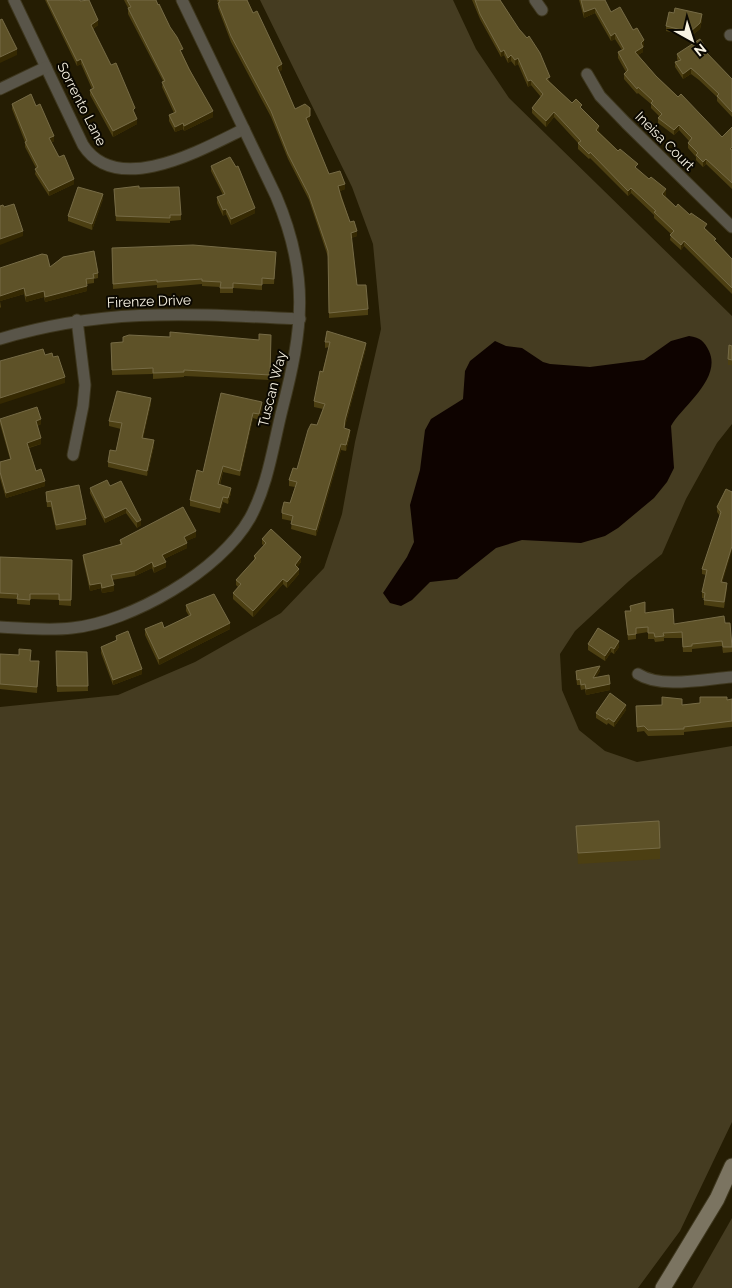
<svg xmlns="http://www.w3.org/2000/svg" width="732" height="1288" font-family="Raleway,sans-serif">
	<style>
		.green { fill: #453c21 }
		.water { fill: #0e0300 }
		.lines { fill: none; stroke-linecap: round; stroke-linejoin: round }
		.street-casing { stroke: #3e371e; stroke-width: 13 }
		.secondary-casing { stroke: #3e371e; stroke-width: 17 }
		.street { stroke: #595549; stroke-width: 11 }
		.secondary { stroke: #7b7461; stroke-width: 15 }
		.wall { fill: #4c3f12 }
		.shaded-wall { fill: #352902 }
		.building { fill: #5e5228; stroke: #766b46 }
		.labels { text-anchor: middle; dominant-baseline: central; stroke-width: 4; stroke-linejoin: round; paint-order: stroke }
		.street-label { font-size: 14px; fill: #f8f3e3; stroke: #0b0801 }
	</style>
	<rect width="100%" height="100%" fill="#251d03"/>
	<g class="green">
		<polygon points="260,0 453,0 476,49 509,98 732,316 732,424 717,443 686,499 662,554 629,581 575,631 560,654 562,690 579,730 605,751 637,762 732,746 732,1122 680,1231 638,1288 0,1288 0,707 118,695 195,662 281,613 324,568 342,514 355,442 381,329 373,244 352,187"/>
		<polygon points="732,1218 732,1288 692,1288"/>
	</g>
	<path class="water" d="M689 336C701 338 704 341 709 351 722 379 682 406 671 426L674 468 667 482 654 498 618 528 605 536 581 543 522 540 496 548 457 579 430 582 412 600 401 606 390 603 383 593 407 557 414 542 410 505 420 470 425 430 431 419 463 399 465 371 470 361 495 341 506 346 522 348 543 362 550 364 590 367 644 360 671 341Z"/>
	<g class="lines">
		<defs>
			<g id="street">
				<path d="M14 0 83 145C117 198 203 149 244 129"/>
				<polyline points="535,0 542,10"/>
				<polyline points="730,35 732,35"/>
				<polyline points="587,74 600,96 626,123 732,227"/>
				<polyline points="0,89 46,67"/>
				<path d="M0 339C106 307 193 314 300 319"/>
				<polyline points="73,455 83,406 85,385 77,320"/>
				<path d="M0 627C24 628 48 631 72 628 131 622 220 571 250 518 268 485 273 446 282 410 303 329 310 276 276 196L182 0"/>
				<path d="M638 674C661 689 705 679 732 677"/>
			</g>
			<polyline id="secondary" points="663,1288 717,1199 732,1166"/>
		</defs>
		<use href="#street" class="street-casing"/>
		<use href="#secondary" class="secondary-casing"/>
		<use href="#street" class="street"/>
		<use href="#secondary" class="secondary"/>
	</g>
	<g class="wall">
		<polygon points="45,0 80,0 98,25 93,29 135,114 137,124 113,137 90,95 90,90 92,89 81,64 77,66"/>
		<polygon points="124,0 156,0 213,117 184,131 183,129 175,132 169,121 169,115 174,113 162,87 163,81 128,14 128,8"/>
		<polygon points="217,0 247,0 282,70 279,71 295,109 310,122 308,123 329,174 345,189 340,191 350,222 357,236 351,238 357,285 368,309 368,315 329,318 328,257 309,200 288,159 271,117 231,42 218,8 218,3"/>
		<polygon points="472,0 500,0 550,82 572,103 582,109 599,131 599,132 638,170 666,195 665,196 676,207 690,215 707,230 716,242 732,259 732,294 684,246 681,250 670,240 671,234 654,218 654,215 631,193 628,196 590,158 589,159 578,149 578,143 554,117 546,127 532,113 532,108 541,97 531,85 528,87 518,64 515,66 511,61 508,63 504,55 501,57 480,19"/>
		<polygon points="579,0 605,0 611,12 633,30 644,46 643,47 643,52 638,55 656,76 722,137 732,127 732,189 706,164 703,167 696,160 696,157 688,148 688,143 689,141 679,130 674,135 658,123 658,118 659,116 651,108 651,104 638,93 637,94 624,79 624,74 626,72 618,58 618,52 622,50 615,39 611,41 595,13 584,18"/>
		<polygon points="702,20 700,29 690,37 666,31 666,26"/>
		<polygon points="705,51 732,79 732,117 717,101 717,97 699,80 691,74 683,79 675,67 675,62 678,61 677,59 677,54"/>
		<polygon points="12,104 54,141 51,143 74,184 49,196 35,174 36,168 25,147 25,142 12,109"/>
		<polygon points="211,166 255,213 231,225 226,214 223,216 217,203 217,197 223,195 211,171"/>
		<polygon points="139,188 181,215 181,220 170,221 170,223 116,221 114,194"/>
		<polygon points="103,199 92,230 68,221 68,216"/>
		<polygon points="112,248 276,252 274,284 262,284 262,290 233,288 233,293 220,293 220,287 202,286 202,284 157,288 157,285 113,289"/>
		<polygon points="94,251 98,273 98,278 94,279 94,283 87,284 87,291 45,302 44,297 26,302 24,294 0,301 1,307 0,308 0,268 42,254 47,255 50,267 63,257"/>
		<polygon points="327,331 366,348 345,426 344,428 350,435 346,451 341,450 316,536 291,529 292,521 282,519 282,510 290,503 295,487 289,486 289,480 297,469 317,425 323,409 314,407 314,401 329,347 325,348 325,342"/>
		<polygon points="271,335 270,380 184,376 184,377 153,379 153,374 112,375 111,343 170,337 259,340"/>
		<polygon points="732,346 732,365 728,365 728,359"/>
		<polygon points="221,393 262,407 259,420 253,418 240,476 223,472 220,485 231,493 228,504 223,502 220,513 190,506 190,500 203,472"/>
		<polygon points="151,403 143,438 154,446 147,476 108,467 108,462 116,451 121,429 109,426 109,421"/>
		<polygon points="0,419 41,424 37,426 41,444 29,448 36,471 45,486 6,498 0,478 0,462 10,459 0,424"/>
		<polygon points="110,486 141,525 137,528 126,513 105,523 90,493 90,488"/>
		<polygon points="726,489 723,582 727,588 724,608 704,605 704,598 702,598 702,592 706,575 702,574 702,569 720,516 717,512 717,507"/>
		<polygon points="46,492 86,519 86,525 56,530 51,507 47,507"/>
		<polygon points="196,537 186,541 187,548 164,559 166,567 154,573 152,568 135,576 112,580 114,591 102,593 101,588 90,591 83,560 83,555 120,545 120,540"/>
		<polygon points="262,539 301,562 297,567 299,574 287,588 283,584 253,617 233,599 233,593 238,587 236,585 236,580 254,561 254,556 264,546 262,544"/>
		<polygon points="0,557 72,560 71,606 59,605 59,600 30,599 30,605 17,604 17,599 0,598"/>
		<polygon points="186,605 230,629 159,665 145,635 145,629 164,628 189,616 186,611"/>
		<polygon points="630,606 645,613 674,624 725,623 732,647 732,652 723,653 722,646 692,649 692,652 683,652 682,638 664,638 664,641 655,642 654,639 648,639 648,632 636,634 636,639 628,640 625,611 630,611"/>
		<polygon points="116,636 142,674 113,685 101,653 101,647 116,641"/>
		<polygon points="588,644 619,647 614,654 611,652 605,661 588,650"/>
		<polygon points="56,651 87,652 88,691 57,692"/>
		<polygon points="0,654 30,661 39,661 37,693 0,689"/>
		<polygon points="576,671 600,671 596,677 610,690 586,695 585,689 581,690 580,685 577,685 576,676"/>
		<polygon points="662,697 682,705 732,699 732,727 684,732 684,735 648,736 644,731 637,732 636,706 662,705"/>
		<polygon points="626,710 614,727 608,723 607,725 596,718 596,713"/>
		<polygon points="576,826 660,848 660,859 578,864"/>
	</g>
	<g class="shaded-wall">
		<polygon points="595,8 595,13 584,18 584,12"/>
		<polygon points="702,14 702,20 700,29 690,37 690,32"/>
		<polygon points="98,20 98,25 91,30 91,25"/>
		<polygon points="615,33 615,39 611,41 611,36"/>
		<polygon points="644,40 644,46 641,48 641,43"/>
		<polygon points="643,47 643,52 635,57 635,52"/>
		<polygon points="17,49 17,55 0,63 0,57"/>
		<polygon points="504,50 504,55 501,57 501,52"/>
		<polygon points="511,55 511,61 508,63 508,58"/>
		<polygon points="518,58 518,64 515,66 515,60"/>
		<polygon points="81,59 81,64 77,66 77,61"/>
		<polygon points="282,64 282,70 277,72 277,67"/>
		<polygon points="691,68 691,74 683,79 683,74"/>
		<polygon points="531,80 531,85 528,87 528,81"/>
		<polygon points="213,111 213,117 184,131 184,126"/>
		<polygon points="554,112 554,117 546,127 546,121"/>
		<polygon points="310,116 310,122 306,124 306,118"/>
		<polygon points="137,119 137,124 113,137 113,131"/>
		<polygon points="183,123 183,129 175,132 175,127"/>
		<polygon points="679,125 679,130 674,135 674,130"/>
		<polygon points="599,126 599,131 596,136 596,130"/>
		<polygon points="54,136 54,141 49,144 49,138"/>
		<polygon points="706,159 706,164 703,167 703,162"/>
		<polygon points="74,179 74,184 49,196 49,191"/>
		<polygon points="345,184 345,189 338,192 338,186"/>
		<polygon points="631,188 631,193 628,196 628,191"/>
		<polygon points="666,189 666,195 662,199 662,194"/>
		<polygon points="103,194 103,199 92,230 92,224"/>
		<polygon points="255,208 255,213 231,225 231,219"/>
		<polygon points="226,209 226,214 223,216 223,210"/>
		<polygon points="23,231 23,236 0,245 0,239"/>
		<polygon points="357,231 357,236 351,238 351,233"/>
		<polygon points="684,241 684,246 681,250 681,245"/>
		<polygon points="87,286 87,291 45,302 45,297"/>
		<polygon points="24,288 24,294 0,301 0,296"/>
		<polygon points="44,291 44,297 26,302 26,296"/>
		<polygon points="366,343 366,348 345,426 345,420"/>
		<polygon points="65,377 65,383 0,404 0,398"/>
		<polygon points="151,398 151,403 142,443 142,438"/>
		<polygon points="262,402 262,407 259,420 259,414"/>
		<polygon points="253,413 253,418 240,476 240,471"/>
		<polygon points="41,419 41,424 36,426 36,421"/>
		<polygon points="350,430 350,435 346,451 346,445"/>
		<polygon points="41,438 41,444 27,448 27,443"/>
		<polygon points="154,440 154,446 147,476 147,471"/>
		<polygon points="341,444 341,450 316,536 316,530"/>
		<polygon points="223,466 223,472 218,490 218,484"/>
		<polygon points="45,481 45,486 6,498 6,493"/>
		<polygon points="231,488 231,493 228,504 228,498"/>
		<polygon points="223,497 223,502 220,513 220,508"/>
		<polygon points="126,508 126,513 105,523 105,518"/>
		<polygon points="141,520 141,525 137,528 137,522"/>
		<polygon points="196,531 196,537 184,542 184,537"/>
		<polygon points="187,543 187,548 162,560 162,555"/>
		<polygon points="732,546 732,551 721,587 721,582"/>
		<polygon points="301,557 301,562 295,571 295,565"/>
		<polygon points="152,562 152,568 135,576 135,571"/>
		<polygon points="166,562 166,567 154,573 154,567"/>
		<polygon points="299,569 299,574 287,588 287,582"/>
		<polygon points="283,579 283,584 253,617 253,611"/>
		<polygon points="101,583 101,588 90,591 90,585"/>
		<polygon points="114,585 114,591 102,593 102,588"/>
		<polygon points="230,623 230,629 159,665 159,659"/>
		<polygon points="619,641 619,647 614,654 614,649"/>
		<polygon points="611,647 611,652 605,661 605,656"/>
		<polygon points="600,666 600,671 593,683 593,678"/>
		<polygon points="142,669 142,674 113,685 113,680"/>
		<polygon points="610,684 610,690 586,695 586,689"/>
		<polygon points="626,705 626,710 614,727 614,722"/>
	</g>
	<g class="building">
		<polygon points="47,0 80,0 80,1 89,0 98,20 91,25 111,65 116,63 135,108 133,110 137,119 113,131 90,90 94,88 81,59 77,61"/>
		<polygon points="127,0 156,0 158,5 159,4 170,27 177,37 183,49 180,50 189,69 213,111 184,126 183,123 175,127 169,115 176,112 162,82 165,81 128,8 131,7"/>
		<polygon points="219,0 247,0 253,13 257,11 282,64 277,67 295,109 305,104 310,108 310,116 306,118 329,174 340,171 345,184 338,186 341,197 350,222 354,221 357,231 351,233 357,285 366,285 368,309 329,313 328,251 309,195 288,154 271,111 231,36 218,3 220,2"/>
		<polygon points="475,0 500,0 519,29 527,38 529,36 540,53 550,77 546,79 572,103 576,99 582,105 580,107 599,126 596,130 618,151 620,149 638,164 635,167 649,179 651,177 666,189 662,194 676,207 678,204 690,215 691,213 707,224 704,228 716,239 714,240 732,259 732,288 684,241 681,245 670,235 674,231 654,212 656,211 631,188 628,191 590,152 589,154 578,143 581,141 554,112 546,121 532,108 543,94 531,80 528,81 518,58 515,60 511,55 508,58 504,50 501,52 480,14"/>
		<polygon points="581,0 605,0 611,12 620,7 633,30 637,28 644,40 641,43 643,47 635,52 656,76 678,97 681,94 722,137 732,127 732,147 730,149 732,150 732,183 706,159 703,162 696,155 698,153 688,143 692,138 679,125 674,130 658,118 662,114 651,103 653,101 638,87 637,89 624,74 628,70 618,52 624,49 615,33 611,36 595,8 584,12"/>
		<polygon points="675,8 702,14 700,23 690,32 666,26 669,12 674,13"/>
		<polygon points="2,19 17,49 0,57 0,20"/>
		<polygon points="700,39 705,47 703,49 732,79 732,112 717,96 719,94 699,75 691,68 683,74 675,62 681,60 677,54"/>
		<polygon points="31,94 36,106 40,104 54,136 49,138 59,157 64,155 74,179 49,191 35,169 38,167 25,142 27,141 12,104"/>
		<polygon points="230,157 236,167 238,166 255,208 231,219 226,209 223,210 217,197 225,194 211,166"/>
		<polygon points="139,186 139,188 179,187 181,215 170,215 170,218 116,216 114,189"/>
		<polygon points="78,187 103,194 92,224 68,216"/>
		<polygon points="14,204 23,231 0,239 0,206 3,205 4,207"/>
		<polygon points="193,245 276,252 274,279 262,278 262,285 233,283 233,288 220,288 221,282 202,281 202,279 157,282 157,280 113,284 112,248"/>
		<polygon points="94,251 98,273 93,274 94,278 86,279 87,286 45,297 44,291 26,296 24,288 0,296 0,268 42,254 47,255 50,267 63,257"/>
		<polygon points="327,331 366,343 345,420 344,428 350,430 346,445 341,444 316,530 291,524 293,516 282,513 282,510 284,502 290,503 297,482 289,480 293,468 297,469 308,430 311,424 317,425 325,404 314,401 320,371 323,372 330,342 325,342"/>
		<polygon points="170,332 259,340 259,334 271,335 270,375 184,370 184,372 153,373 153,368 112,370 111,343 123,342 123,337 129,335 170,337"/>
		<polygon points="729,345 732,346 732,360 728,359"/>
		<polygon points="43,349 45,355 52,353 53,357 58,356 65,377 0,398 0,361"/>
		<polygon points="117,391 151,398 142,438 154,440 147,471 108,462 110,450 116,451 122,423 109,421"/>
		<polygon points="221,393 262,402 259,414 253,413 240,471 223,466 218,484 231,488 228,498 223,497 220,508 190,500 197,470 203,472"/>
		<polygon points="37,407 41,419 36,421 41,438 27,443 36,471 41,469 45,481 6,493 0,472 0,462 11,459 0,419"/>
		<polygon points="107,480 110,486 121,481 141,520 137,522 126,508 105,518 90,488"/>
		<polygon points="79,485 86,519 56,525 51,501 47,502 46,492"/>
		<polygon points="726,489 732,492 732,491 732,546 721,582 727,583 724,602 704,600 705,593 702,592 707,570 702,569 721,512 717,507"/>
		<polygon points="183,507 196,531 184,537 187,543 162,555 166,562 154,567 152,562 135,571 111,575 114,585 102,588 101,583 90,585 83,555 122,544 120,540"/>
		<polygon points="271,529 301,557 295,565 299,569 287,582 283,579 253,611 233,593 241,584 236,580 256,558 254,556 266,543 262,539"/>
		<polygon points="0,557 72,560 71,600 59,600 59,594 30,594 30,600 17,599 18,594 0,593"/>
		<polygon points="214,594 230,623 159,659 145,629 162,622 164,628 191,615 186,605"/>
		<polygon points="645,602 645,613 673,609 674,624 724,616 725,623 730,623 732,647 723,647 722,641 692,644 692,646 683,647 682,632 663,633 664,636 655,637 654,633 648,633 648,627 636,628 636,634 628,635 625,611 631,611 630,606"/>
		<polygon points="598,628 619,641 614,649 611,647 605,656 588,644"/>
		<polygon points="128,631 142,669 113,680 101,647 117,640 116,636"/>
		<polygon points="19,649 31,650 30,661 39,661 37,687 0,684 0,654 19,655"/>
		<polygon points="56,651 87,652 88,686 57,686"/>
		<polygon points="600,666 593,678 609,675 610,684 586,689 585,684 581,685 580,679 577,680 576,671"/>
		<polygon points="610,693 626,705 614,722 608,718 607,720 596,713"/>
		<polygon points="662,697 682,699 682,705 700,703 700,697 727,697 727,700 732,699 732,721 684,727 684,729 648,730 644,726 637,727 636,706 662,705"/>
		<polygon points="659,821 660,848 578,853 576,826"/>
	</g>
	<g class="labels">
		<g class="street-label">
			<text transform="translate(82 104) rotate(63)">Sorrento Lane</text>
			<text transform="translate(665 141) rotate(45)">Ineisa Court</text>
			<text transform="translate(149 301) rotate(-2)">Firenze Drive</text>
			<text transform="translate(272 389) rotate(-76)">Tuscan Way</text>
		</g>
	</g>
	<g transform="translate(692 40) rotate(141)" stroke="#0b0801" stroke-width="4" paint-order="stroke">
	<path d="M0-4L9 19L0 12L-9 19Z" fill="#f8f3e3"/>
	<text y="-8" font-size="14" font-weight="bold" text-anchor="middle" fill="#f8f3e3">N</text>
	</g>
</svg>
